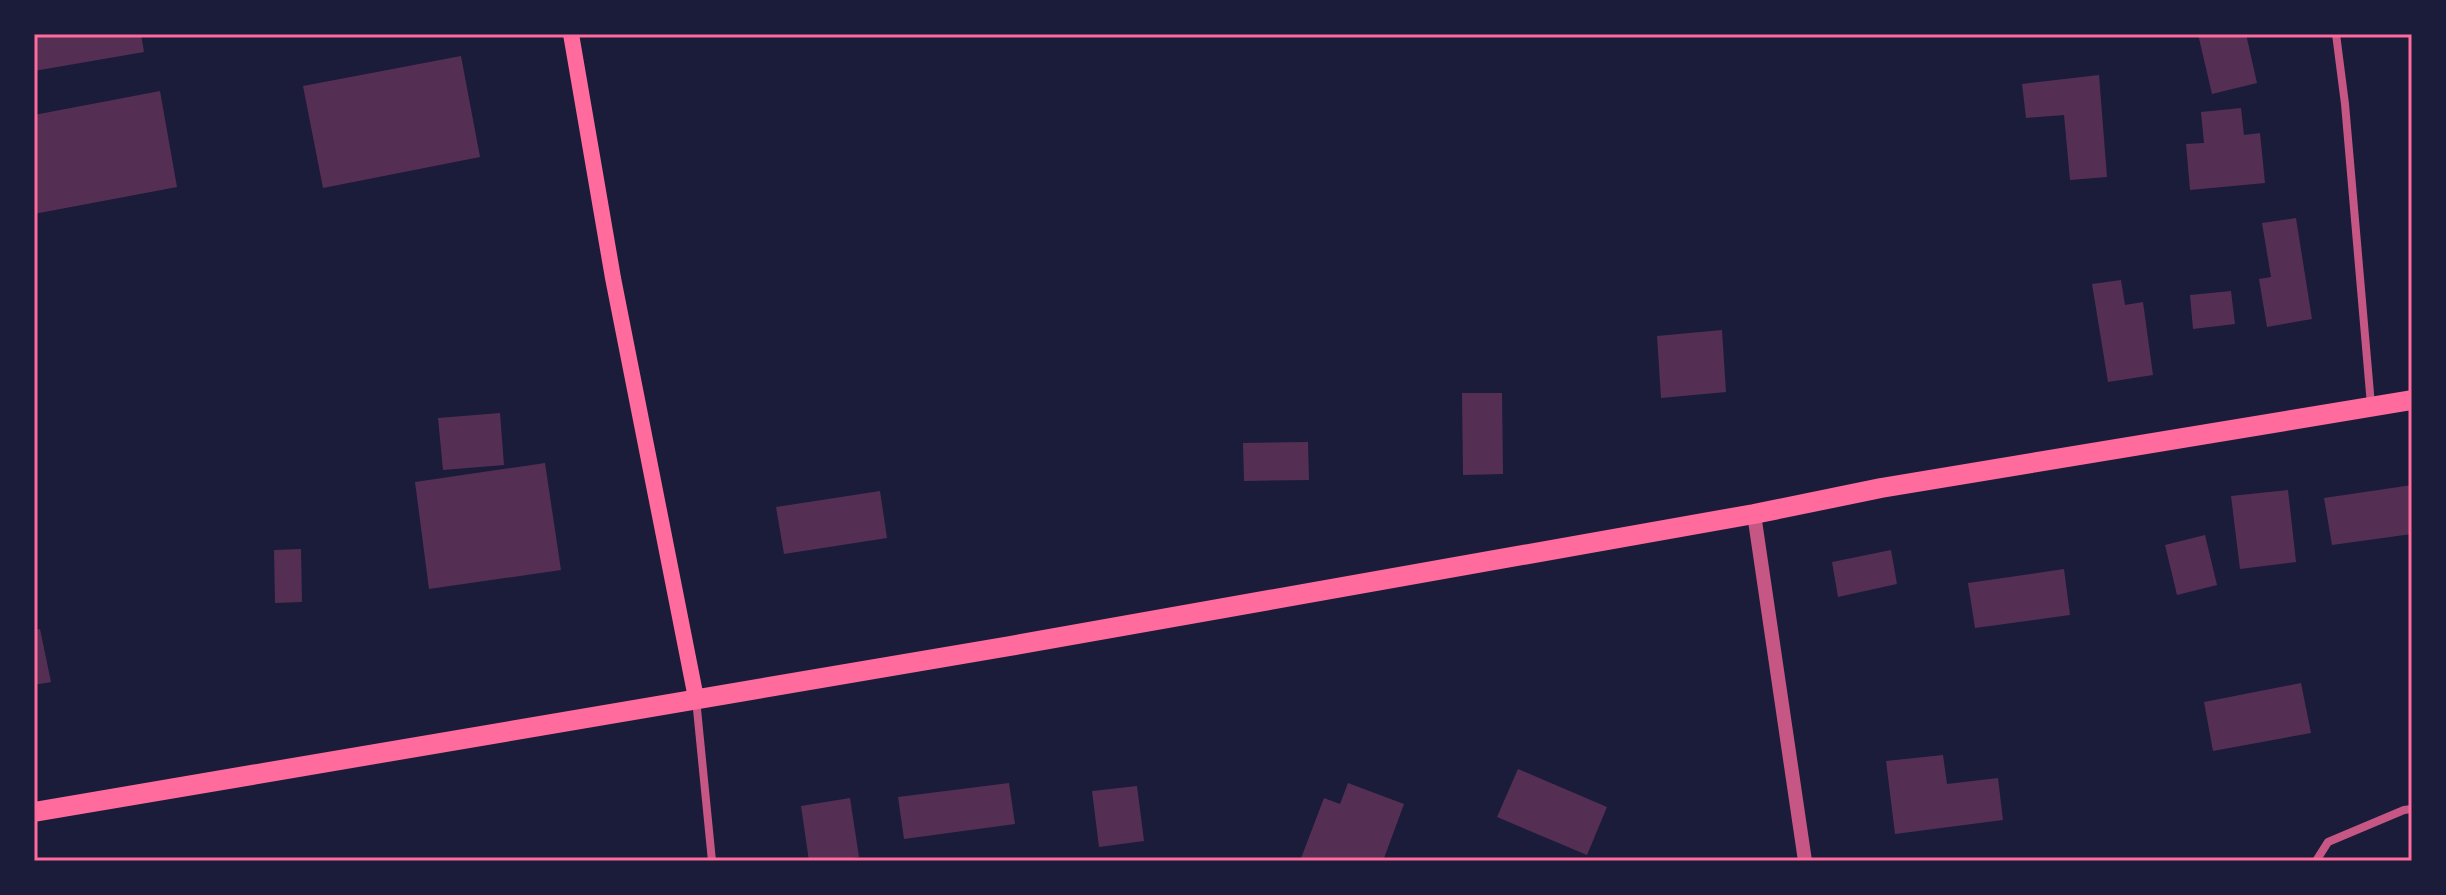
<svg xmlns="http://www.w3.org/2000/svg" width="2446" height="895" font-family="Lato,sans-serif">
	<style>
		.building { fill: #542f53 }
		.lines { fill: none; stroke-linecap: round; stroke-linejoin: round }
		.minor { stroke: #c65784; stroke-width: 8 }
		.tertiary { stroke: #c65784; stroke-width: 14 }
		.secondary { stroke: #ff6b9d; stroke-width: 16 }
		.primary { stroke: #ff6b9d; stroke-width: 20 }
		.neatline { fill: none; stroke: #ff6b9d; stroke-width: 3 }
	</style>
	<rect width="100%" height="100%" fill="#1b1b3a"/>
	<g class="building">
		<polygon points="34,34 141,34 144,52 34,71"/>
		<polygon points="2198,34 2246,34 2257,83 2212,94"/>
		<polygon points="461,56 480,157 323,188 303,86"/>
		<polygon points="2099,75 2107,177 2070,180 2064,115 2026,118 2022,84"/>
		<polygon points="160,91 177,187 34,214 34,115"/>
		<polygon points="2241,108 2244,135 2260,133 2265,183 2190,190 2186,144 2204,143 2201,112"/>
		<polygon points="2296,218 2312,319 2267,327 2259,279 2271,277 2262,223"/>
		<polygon points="2121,280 2125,305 2143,302 2153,375 2108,382 2092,284"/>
		<polygon points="2231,291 2235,324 2193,329 2190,295"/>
		<polygon points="1722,330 1726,392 1661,398 1657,336"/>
		<polygon points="1462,393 1502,393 1503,474 1463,475"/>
		<polygon points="500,413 504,465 443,470 438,418"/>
		<polygon points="1308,442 1309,480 1244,481 1243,443"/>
		<polygon points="545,463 561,570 429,589 415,482"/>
		<polygon points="2412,485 2412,534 2332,545 2324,498"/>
		<polygon points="2288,490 2296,562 2240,569 2231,496"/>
		<polygon points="880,491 887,538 784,554 776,507"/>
		<polygon points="2205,535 2217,585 2177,595 2165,545"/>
		<polygon points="301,549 302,602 275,603 274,550"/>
		<polygon points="1891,550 1897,584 1838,597 1832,562"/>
		<polygon points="2064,569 2070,615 1975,628 1968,583"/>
		<polygon points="40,629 51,682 34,685 34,630"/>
		<polygon points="2301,683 2311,733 2213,751 2204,702"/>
		<polygon points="1943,755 1947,784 1998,778 2003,820 1895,834 1886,761"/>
		<polygon points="1518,769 1607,807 1587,855 1497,817"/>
		<polygon points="1009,783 1015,824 904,839 898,797"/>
		<polygon points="1348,783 1404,804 1383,861 1300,861 1324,798 1340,804"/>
		<polygon points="1137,786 1144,841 1099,847 1092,791"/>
		<polygon points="850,798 859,857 834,861 809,861 801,806"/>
	</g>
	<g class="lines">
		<g class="minor">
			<polyline points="2336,34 2345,104 2371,405"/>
			<polyline points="696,699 712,861"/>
			<polyline points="2316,861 2328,842 2404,810 2412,809"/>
		</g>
		<polyline class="tertiary" points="1754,514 1805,861"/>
		<polyline class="secondary" points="571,34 613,278 696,698"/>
		<polyline class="primary" points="34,812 1010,646 1754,514 1881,488 2412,400"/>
	</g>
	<rect width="2446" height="895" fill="none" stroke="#1b1b3a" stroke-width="72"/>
	<rect x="36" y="36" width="2374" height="823" class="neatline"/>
</svg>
